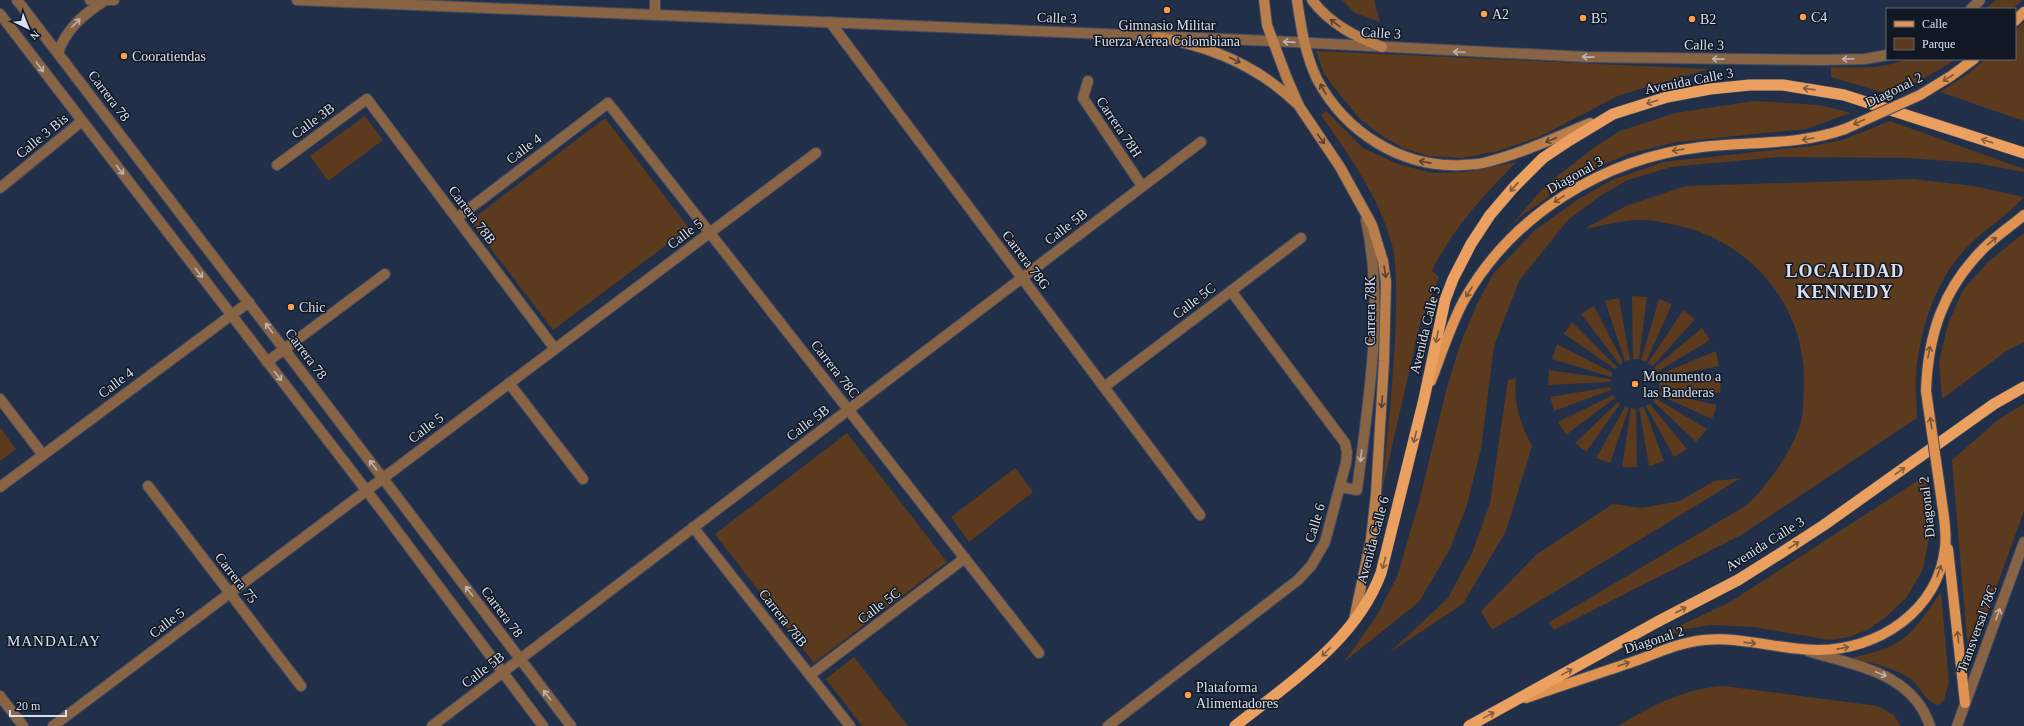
<svg xmlns="http://www.w3.org/2000/svg" width="2024" height="726" font-family="Georgia,serif">
	<style>
		.green { fill: #5b3a1e }
		.lines { fill: none; stroke-linecap: round; stroke-linejoin: round }
		.minor-casing { stroke: #3f4b63; stroke-width: 12 }
		.tertiary-casing { stroke: #3f4b63; stroke-width: 12 }
		.secondary-casing { stroke: #3f4b63; stroke-width: 12 }
		.primary-casing { stroke: #3f4b63; stroke-width: 12 }
		.trunk-casing { stroke: #3f4b63; stroke-width: 12 }
		.minor { stroke: #886344; stroke-width: 10 }
		.tertiary { stroke: #886344; stroke-width: 10 }
		.secondary { stroke: #ba7e4b; stroke-width: 10 }
		.primary { stroke: #e09350; stroke-width: 10 }
		.trunk { stroke: #eba05f; stroke-width: 11 }
		.primary-bridge-casing { stroke: #3f4b63; stroke-width: 12; stroke-linecap: butt }
		.primary-bridge { stroke: #e09350; stroke-width: 10 }
		.oneway { stroke: #bbb4b4 }
		.oneway2 { stroke: #554133 }
		.oneway3 { stroke: #78563a }
		.oneway4 { stroke: #7e5c41 }
		.poi-dot { fill: #fa9f4e; stroke: #111823; stroke-width: 1.5 }
		.labels { text-anchor: middle; dominant-baseline: central; stroke-width: 3; stroke-linejoin: round; paint-order: stroke }
		.poi-label { font-size: 14px; fill: #d7e0f0; stroke: #111823; text-anchor: start }
		.street-label { font-size: 14px; fill: #d7e0f0; stroke: #111823 }
		.neighbourhood-label { font-size: 15px; letter-spacing: 1px; fill: #d7e0f0; stroke: #111823 }
		.district-label { font-size: 18px; font-weight: bold; letter-spacing: 1px; fill: #d7e0f0; stroke: #111823 }
	</style>
	<rect width="100%" height="100%" fill="#222f48"/>
	<g class="green">
		<polygon points="1342,0 1374,0 1380,22 1355,13"/>
		<polygon points="1996,0 2022,0 2013,9 1985,9"/>
		<polygon points="2024,22 2024,121 1940,92 1969,73 1985,59 2015,59 2015,30"/>
		<polygon points="1316,51 1709,69 1620,95 1541,136 1498,151 1462,158 1429,156 1403,148 1382,136 1359,118 1341,96 1324,74"/>
		<path d="M1908 59H1957L1911 86 1888 94 1831 77V67C1857 68 1883 69 1908 59Z"/>
		<polygon points="1754,101 1820,105 1851,113 1806,129 1677,142 1628,154 1580,175 1521,216 1506,231 1546,185 1596,146 1620,131 1675,113"/>
		<path d="M1326 111 1363 148 1398 164 1432 173 1466 172 1516 162C1482 198 1454 226 1432 271L1439 277 1420 324 1382 490C1388 429 1395 369 1396 308 1396 290 1397 263 1392 245 1379 196 1349 156 1321 115Z"/>
		<polygon points="365,116 383,140 328,181 310,156"/>
		<polygon points="605,118 689,228 553,330 470,221"/>
		<polygon points="1890,121 2024,169 2024,172 1976,163 1909,158 1779,157 1671,167 1628,180 1600,196 1568,220 1519,281 1494,346 1481,449 1467,505 1450,549 1419,602 1344,662 1376,617 1397,577 1419,502 1447,387 1460,345 1477,304 1493,274 1534,231 1577,200 1612,180 1663,162 1811,146 1842,140"/>
		<path d="M1913 179 1973 186 2024 197C2009 214 1988 227 1971 243 1936 277 1920 328 1916 375 1915 389 1917 404 1917 418L1741 535 1554 630 1549 622 1747 505C1768 484 1788 457 1799 428 1804 416 1803 400 1804 386 1807 305 1749 239 1671 224 1663 223 1655 220 1647 220 1626 219 1604 225 1584 229L1626 206 1686 186Z"/>
		<polygon points="2024,233 2024,342 2005,352 1942,399 1939,362 1948,324 1963,290 1989,261"/>
		<polygon points="1632,296 1647,297 1639,359 1633,359"/>
		<polygon points="1619,298 1630,360 1625,361 1605,301"/>
		<polygon points="1659,299 1672,304 1646,362 1641,360"/>
		<polygon points="1594,306 1623,362 1620,365 1581,314"/>
		<polygon points="1683,310 1695,319 1653,366 1648,363"/>
		<polygon points="1572,322 1617,367 1615,369 1564,334"/>
		<polygon points="1702,328 1710,340 1657,372 1654,368"/>
		<polygon points="1557,344 1613,373 1611,377 1552,359"/>
		<polygon points="1716,351 1719,366 1659,378 1658,375"/>
		<polygon points="1549,370 1611,379 1610,382 1548,385"/>
		<path d="M1516 378C1513 402 1521 426 1532 446L1506 531 1463 604 1389 653 1448 598 1472 553 1490 503 1508 380Z"/>
		<polygon points="1721,378 1720,393 1659,389 1660,382"/>
		<polygon points="1610,387 1611,390 1554,411 1550,397"/>
		<polygon points="1658,392 1717,405 1712,419 1657,394"/>
		<polygon points="1613,395 1615,398 1566,435 1558,422"/>
		<polygon points="1655,398 1707,429 1696,442 1653,401"/>
		<polygon points="1618,402 1620,404 1586,452 1575,443"/>
		<polygon points="1650,404 1687,449 1674,457 1646,406"/>
		<polygon points="2024,404 2024,511 1969,663 1952,460 1999,419"/>
		<polygon points="1625,407 1629,408 1610,463 1596,458"/>
		<polygon points="1644,407 1664,461 1649,466 1639,408"/>
		<polygon points="1631,408 1636,409 1637,467 1622,467"/>
		<polygon points="0,427 16,449 0,461"/>
		<polygon points="847,433 947,562 814,663 715,534"/>
		<polygon points="1015,468 1033,492 969,542 951,517"/>
		<polygon points="1925,476 1931,527 1923,569 1907,597 1887,616 1869,629 1849,637 1829,640 1754,627 1710,625 1686,629 1622,653 1730,602"/>
		<polygon points="1741,478 1492,630 1481,611 1536,555 1613,504 1642,508 1680,501 1714,481"/>
		<path d="M1941 592 1949 683 1944 700 1939 705C1923 702 1921 685 1909 678 1891 666 1870 663 1849 658 1906 647 1909 637 1941 592Z"/>
		<polygon points="854,657 908,726 862,726 826,679"/>
		<path d="M1724 686 1878 706 1894 715 1901 726H1618C1652 706 1684 688 1724 686Z"/>
	</g>
	<g class="lines">
		<defs>
			<g id="minor">
				<polyline points="655,0 655,15"/>
				<polyline points="830,22 1200,515"/>
				<polyline points="1088,81 1083,98 1142,186"/>
				<polyline points="277,165 367,99 555,349"/>
				<polyline points="0,188 82,121"/>
				<polyline points="457,218 608,103 1039,653"/>
				<polyline points="267,362 385,274"/>
				<polyline points="509,383 583,479"/>
				<polyline points="1104,387 1301,238"/>
				<polyline points="0,399 43,455"/>
				<polyline points="148,486 301,686"/>
				<polyline points="0,487 249,302"/>
				<path d="M1340 487 1357 490C1368 403 1385 307 1366 220"/>
				<polyline points="693,527 850,726"/>
				<polyline points="810,675 965,558"/>
				<polyline points="0,696 23,726"/>
				<polyline points="53,726 816,153"/>
				<polyline points="432,726 1201,142"/>
				<polyline points="1108,726 1298,580 1311,566 1325,542 1346,463 1347,452 1345,443 1231,291"/>
			</g>
			<g id="tertiary">
				<polyline points="17,0 401,502 571,726"/>
				<polyline points="90,0 114,0"/>
				<polyline points="297,0 1273,41 1587,57 1823,60 1865,59 1887,55"/>
				<polyline points="1971,9 1980,0"/>
				<polyline points="0,14 386,516 543,726"/>
				<path d="M58 53C66 29 84 14 104 1"/>
				<path d="M1808 651C1855 666 1912 672 1930 726"/>
				<polyline points="1957,726 2024,542"/>
			</g>
			<g id="secondary">
				<polyline points="1264,0 1267,25 1286,76 1299,106 1340,167 1372,225 1383,261 1386,282 1384,361 1376,494 1371,539 1354,620"/>
				<path d="M1297 0C1301 27 1305 54 1317 79 1345 132 1401 168 1462 165 1469 164 1476 165 1483 163 1520 154 1555 138 1590 123"/>
				<path d="M1312 0C1330 24 1356 37 1382 47"/>
				<path d="M1157 37C1210 46 1257 65 1296 103"/>
			</g>
			<g id="primary">
				<polyline points="2015,21 2024,12"/>
				<polyline points="1920,95 1951,76 1974,59"/>
				<path d="M1431 381C1441 355 1450 327 1463 302 1511 215 1604 158 1702 147 1750 141 1798 146 1845 129"/>
				<path d="M1926 391C1928 334 1943 289 1984 248 1996 236 2011 226 2024 215"/>
				<polyline points="1948,549 1965,703"/>
				<path d="M1526 698C1563 685 1600 673 1638 660 1659 652 1681 642 1704 640 1742 636 1780 650 1818 650 1878 650 1938 611 1945 548 1947 533 1944 518 1942 503"/>
			</g>
			<g id="trunk">
				<path d="M1235 726C1289 683 1356 641 1381 573L1424 399 1445 300 1453 279 1471 244 1490 215 1514 187 1543 158 1570 140 1613 114 1667 97 1710 89 1750 85H1783L1844 95 2024 153"/>
				<polyline points="1469,726 1657,622 1738,580 1781,553 1824,525 1994,404 2024,387"/>
			</g>
		</defs>
		<use href="#minor" class="minor-casing"/>
		<use href="#tertiary" class="tertiary-casing"/>
		<use href="#secondary" class="secondary-casing"/>
		<use href="#primary" class="primary-casing"/>
		<use href="#trunk" class="trunk-casing"/>
		<use href="#minor" class="minor"/>
		<use href="#tertiary" class="tertiary"/>
		<use href="#secondary" class="secondary"/>
		<use href="#primary" class="primary"/>
		<use href="#trunk" class="trunk"/>
		<defs>
			<g id="primary-bridge">
				<polyline points="1845,129 1920,95"/>
				<polyline points="1926,391 1942,503"/>
			</g>
		</defs>
		<use href="#primary-bridge" class="primary-bridge-casing"/>
		<use href="#primary-bridge" class="primary-bridge"/>
	</g>
	<defs><path id="oneway-shaft" d="M-6 0H5M1.5-3L5.5 0L1.5 3" fill="none" stroke-width="1.6" stroke-linecap="round" stroke-linejoin="round"/></defs>
	<g class="oneway">
		<use href="#oneway-shaft" transform="translate(76 23) rotate(-45)"/>
		<use href="#oneway-shaft" transform="translate(1289 42) rotate(-176)"/>
		<use href="#oneway-shaft" transform="translate(1459 52) rotate(-177)"/>
		<use href="#oneway-shaft" transform="translate(1588 57) rotate(-179)"/>
		<use href="#oneway-shaft" transform="translate(1718 59) rotate(-179)"/>
		<use href="#oneway-shaft" transform="translate(1848 59) rotate(178)"/>
		<use href="#oneway-shaft" transform="translate(40 67) rotate(53)"/>
		<use href="#oneway-shaft" transform="translate(120 170) rotate(52)"/>
		<use href="#oneway-shaft" transform="translate(199 273) rotate(52)"/>
		<use href="#oneway-shaft" transform="translate(269 328) rotate(-127)"/>
		<use href="#oneway-shaft" transform="translate(278 376) rotate(52)"/>
		<use href="#oneway-shaft" transform="translate(1361 456) rotate(97)"/>
		<use href="#oneway-shaft" transform="translate(373 465) rotate(-127)"/>
		<use href="#oneway-shaft" transform="translate(469 591) rotate(-127)"/>
		<use href="#oneway-shaft" transform="translate(1998 614) rotate(-70)"/>
		<use href="#oneway-shaft" transform="translate(1881 674) rotate(22)"/>
		<use href="#oneway-shaft" transform="translate(547 695) rotate(-127)"/>
	</g>
	<g class="oneway2">
		<use href="#oneway-shaft" transform="translate(1335 23) rotate(-143)"/>
		<use href="#oneway-shaft" transform="translate(1235 60) rotate(25)"/>
		<use href="#oneway-shaft" transform="translate(1323 89) rotate(-120)"/>
		<use href="#oneway-shaft" transform="translate(1321 139) rotate(55)"/>
		<use href="#oneway-shaft" transform="translate(1551 140) rotate(158)"/>
		<use href="#oneway-shaft" transform="translate(1425 162) rotate(-169)"/>
		<use href="#oneway-shaft" transform="translate(1385 272) rotate(81)"/>
		<use href="#oneway-shaft" transform="translate(1382 402) rotate(94)"/>
	</g>
	<g class="oneway3">
		<use href="#oneway-shaft" transform="translate(1948 78) rotate(148)"/>
		<use href="#oneway-shaft" transform="translate(1859 122) rotate(156)"/>
		<use href="#oneway-shaft" transform="translate(1808 139) rotate(171)"/>
		<use href="#oneway-shaft" transform="translate(1678 150) rotate(172)"/>
		<use href="#oneway-shaft" transform="translate(1559 199) rotate(148)"/>
		<use href="#oneway-shaft" transform="translate(1992 241) rotate(-40)"/>
		<use href="#oneway-shaft" transform="translate(1469 292) rotate(121)"/>
		<use href="#oneway-shaft" transform="translate(1929 352) rotate(-79)"/>
		<use href="#oneway-shaft" transform="translate(1931 423) rotate(-98)"/>
		<use href="#oneway-shaft" transform="translate(1939 571) rotate(-71)"/>
		<use href="#oneway-shaft" transform="translate(1958 637) rotate(-96)"/>
		<use href="#oneway-shaft" transform="translate(1750 643) rotate(6)"/>
		<use href="#oneway-shaft" transform="translate(1843 648) rotate(-11)"/>
		<use href="#oneway-shaft" transform="translate(1624 664) rotate(-19)"/>
	</g>
	<g class="oneway4">
		<use href="#oneway-shaft" transform="translate(1809 89) rotate(-172)"/>
		<use href="#oneway-shaft" transform="translate(1652 102) rotate(163)"/>
		<use href="#oneway-shaft" transform="translate(1987 141) rotate(-162)"/>
		<use href="#oneway-shaft" transform="translate(1514 187) rotate(133)"/>
		<use href="#oneway-shaft" transform="translate(1437 337) rotate(101)"/>
		<use href="#oneway-shaft" transform="translate(1415 437) rotate(104)"/>
		<use href="#oneway-shaft" transform="translate(1900 471) rotate(-35)"/>
		<use href="#oneway-shaft" transform="translate(1794 545) rotate(-33)"/>
		<use href="#oneway-shaft" transform="translate(1384 563) rotate(104)"/>
		<use href="#oneway-shaft" transform="translate(1681 610) rotate(-27)"/>
		<use href="#oneway-shaft" transform="translate(1326 652) rotate(135)"/>
		<use href="#oneway-shaft" transform="translate(1567 672) rotate(-29)"/>
		<use href="#oneway-shaft" transform="translate(1489 715) rotate(-29)"/>
	</g>
	<g class="poi-dot">
		<circle cx="1167" cy="10" r="4"/>
		<circle cx="1484" cy="14" r="4"/>
		<circle cx="1803" cy="17" r="4"/>
		<circle cx="1583" cy="18" r="4"/>
		<circle cx="1692" cy="19" r="4"/>
		<circle cx="124" cy="56" r="4"/>
		<circle cx="291" cy="307" r="4"/>
		<circle cx="1635" cy="384" r="4"/>
		<circle cx="1188" cy="695" r="4"/>
	</g>
	<g class="labels">
		<g class="poi-label">
			<text x="1492" y="14">A2</text>
			<text x="1811" y="17">C4</text>
			<text x="1591" y="18">B5</text>
			<text x="1700" y="19">B2</text>
			<text x="1167" y="25" text-anchor="middle">Gimnasio Militar<tspan x="1167" dy="16">Fuerza Aérea Colombiana</tspan></text>
			<text x="132" y="56">Cooratiendas</text>
			<text x="299" y="307">Chic</text>
			<text x="1643" y="376">Monumento a<tspan x="1643" dy="16">las Banderas</tspan></text>
			<text x="1196" y="687">Plataforma<tspan x="1196" dy="16">Alimentadores</tspan></text>
		</g>
		<g class="street-label">
			<text transform="translate(1057 18) rotate(2)">Calle 3</text>
			<text transform="translate(1381 33) rotate(3)">Calle 3</text>
			<text transform="translate(1704 45) rotate(1)">Calle 3</text>
			<text transform="translate(1689 81) rotate(-11)">Avenida Calle 3</text>
			<text transform="translate(1894 90) rotate(-26)">Diagonal 2</text>
			<text transform="translate(109 96) rotate(53)">Carrera 78</text>
			<text transform="translate(313 121) rotate(-36)">Calle 3B</text>
			<text transform="translate(1119 127) rotate(56)">Carrera 78H</text>
			<text transform="translate(42 136) rotate(-39)">Calle 3 Bis</text>
			<text transform="translate(524 149) rotate(-37)">Calle 4</text>
			<text transform="translate(1575 175) rotate(-29)">Diagonal 3</text>
			<text transform="translate(472 215) rotate(53)">Carrera 78B</text>
			<text transform="translate(1066 227) rotate(-37)">Calle 5B</text>
			<text transform="translate(685 234) rotate(-37)">Calle 5</text>
			<text transform="translate(1026 260) rotate(53)">Carrera 78G</text>
			<text transform="translate(1194 301) rotate(-37)">Calle 5C</text>
			<text transform="translate(1370 311) rotate(-90)">Carrera 78K</text>
			<text transform="translate(1425 330) rotate(-76)">Avenida Calle 3</text>
			<text transform="translate(306 354) rotate(53)">Carrera 78</text>
			<text transform="translate(835 369) rotate(52)">Carrera 78C</text>
			<text transform="translate(116 383) rotate(-37)">Calle 4</text>
			<text transform="translate(808 423) rotate(-37)">Calle 5B</text>
			<text transform="translate(426 428) rotate(-37)">Calle 5</text>
			<text transform="translate(1927 507) rotate(-96)">Diagonal 2</text>
			<text transform="translate(1315 523) rotate(-73)">Calle 6</text>
			<text transform="translate(1373 540) rotate(-75)">Avenida Calle 6</text>
			<text transform="translate(1765 544) rotate(-32)">Avenida Calle 3</text>
			<text transform="translate(236 578) rotate(52)">Carrera 75</text>
			<text transform="translate(879 606) rotate(-37)">Calle 5C</text>
			<text transform="translate(502 612) rotate(53)">Carrera 78</text>
			<text transform="translate(783 618) rotate(52)">Carrera 78B</text>
			<text transform="translate(167 623) rotate(-37)">Calle 5</text>
			<text transform="translate(1977 629) rotate(-70)">Transversal 78C</text>
			<text transform="translate(1654 640) rotate(-18)">Diagonal 2</text>
			<text transform="translate(483 670) rotate(-37)">Calle 5B</text>
		</g>
		<g class="neighbourhood-label">
			<text x="54" y="641">MANDALAY</text>
		</g>
		<g class="district-label">
			<text x="1845" y="271">LOCALIDAD<tspan x="1845" dy="21">KENNEDY</tspan></text>
		</g>
	</g>
	<rect x="1886" y="8" width="130" height="52" fill="#111823" stroke="#606875"/>
	<rect x="1894" y="21" width="20" height="6" fill="#e09350" stroke="#606875"/>
	<text x="1922" y="28" font-size="12" fill="#d7e0f0">Calle</text>
	<rect x="1894" y="38" width="20" height="12" fill="#5b3a1e" stroke="#606875"/>
	<text x="1922" y="48" font-size="12" fill="#d7e0f0">Parque</text>
	<g transform="translate(28 28) rotate(137)" stroke="#111823" stroke-width="3" paint-order="stroke">
	<path d="M0-3L7 15L0 10L-7 15Z" fill="#d7e0f0"/>
	<text y="-6" font-size="11" font-weight="bold" text-anchor="middle" fill="#d7e0f0">N</text>
	</g>
	<path d="M10 710v6h56v-6" fill="none" stroke="#d7e0f0" stroke-width="2"/>
	<text x="16" y="710" font-size="12" fill="#d7e0f0" stroke="#111823" stroke-width="3" paint-order="stroke">20 m</text>
</svg>
